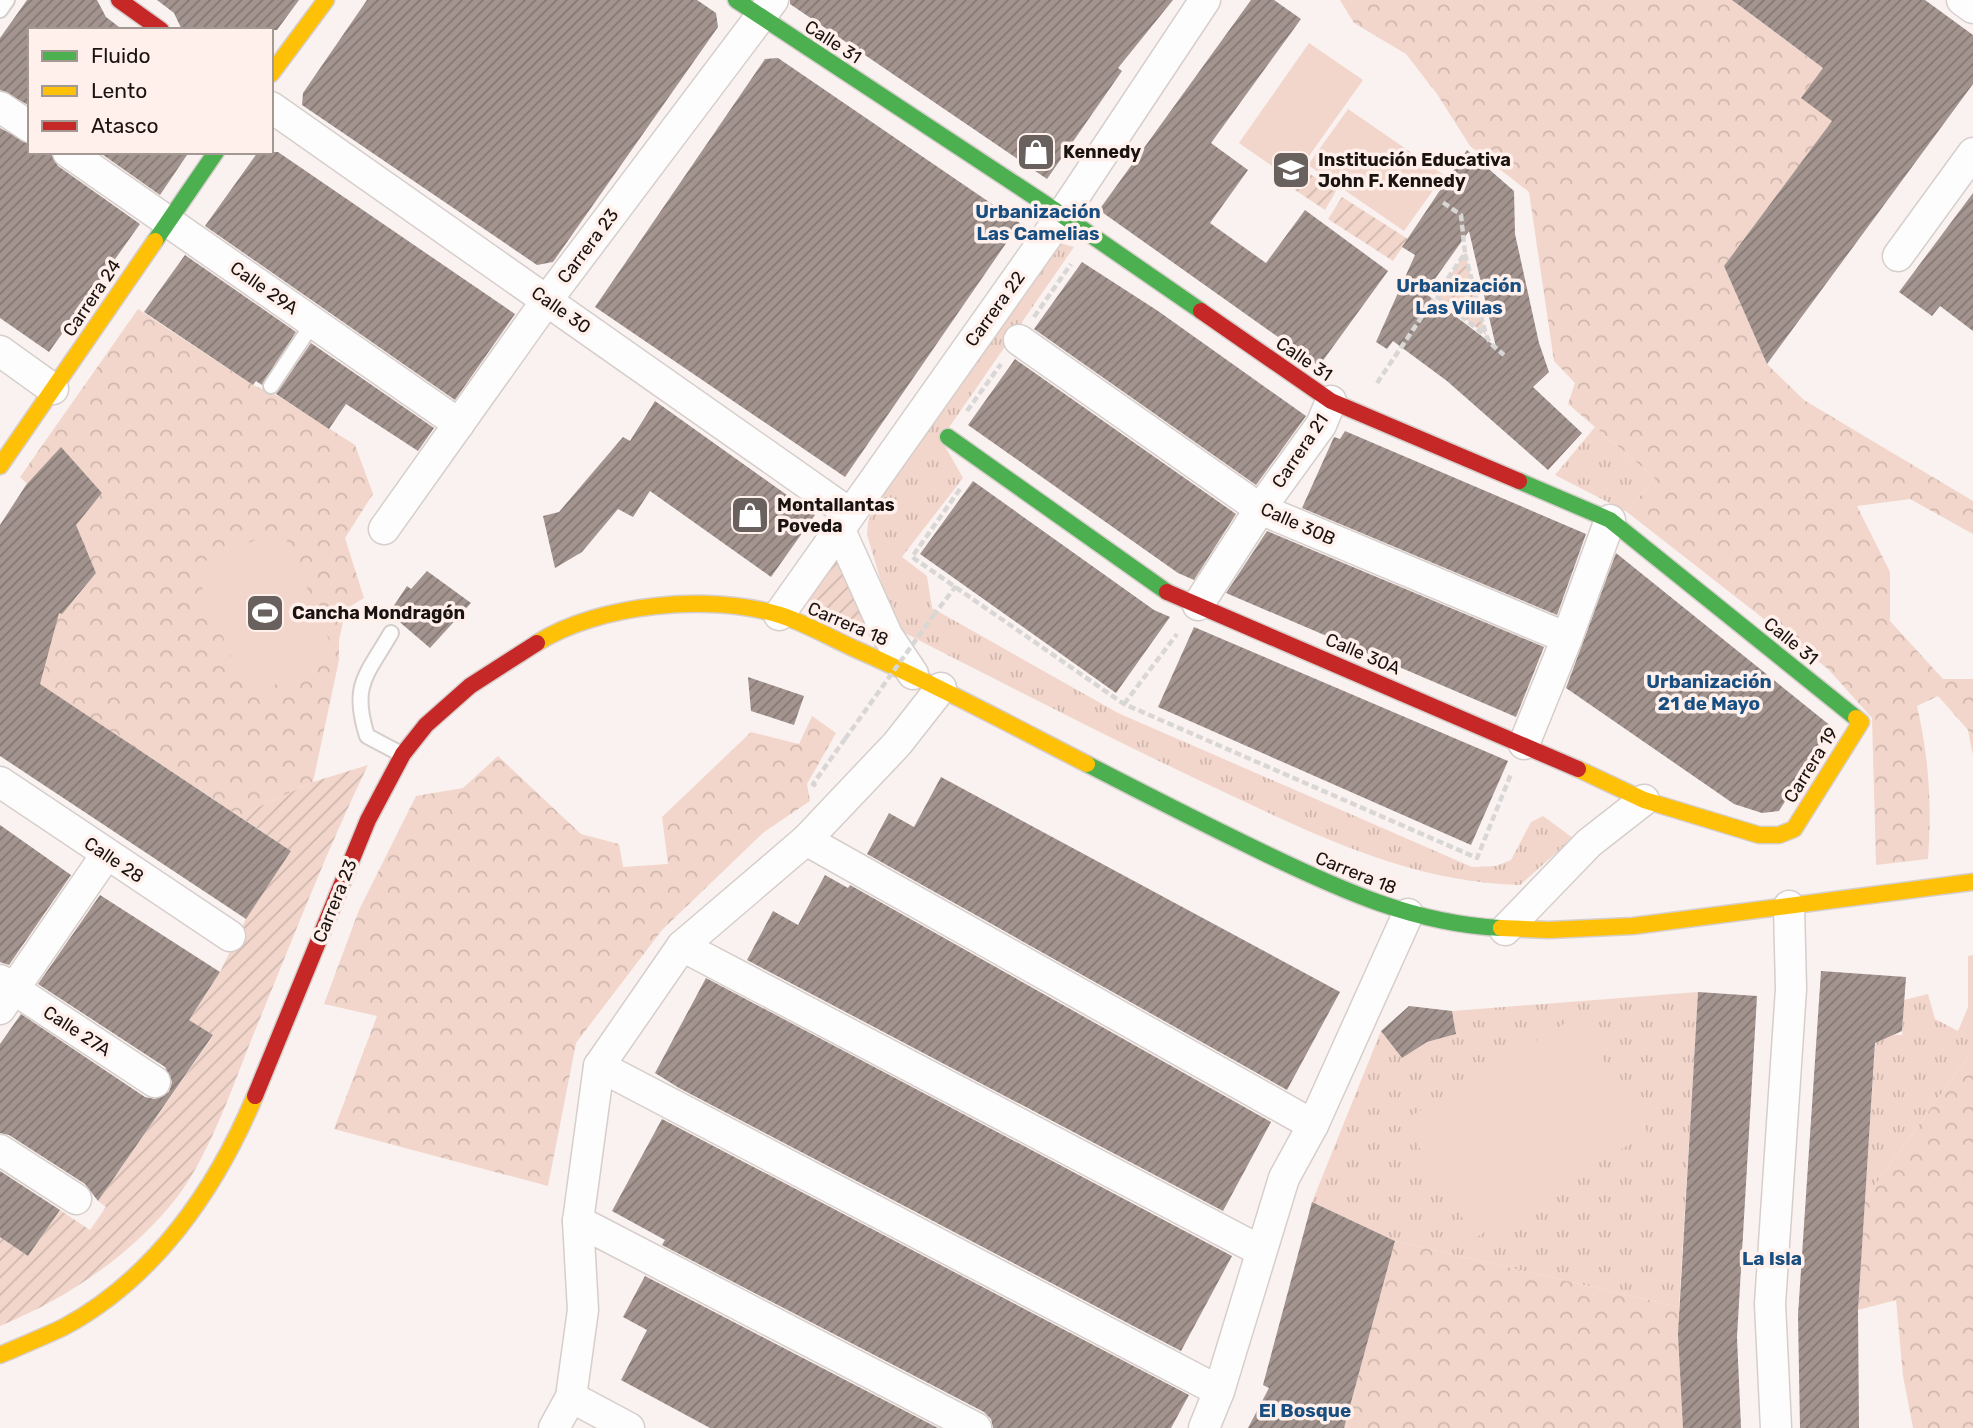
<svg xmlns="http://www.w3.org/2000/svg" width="1973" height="1428" font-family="Rubik,sans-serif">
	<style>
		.grass { fill: url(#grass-tufts) }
		.forest { fill: url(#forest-crowns) }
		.garden { fill: url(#garden-furrows) }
		.pitch { fill: #f2d6cb }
		.building { fill: url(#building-hatch); fill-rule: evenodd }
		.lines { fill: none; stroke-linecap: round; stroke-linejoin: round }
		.lane-casing { stroke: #d6cecb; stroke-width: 18 }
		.street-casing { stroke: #d6cecb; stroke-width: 33 }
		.fast-casing { stroke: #d6cecb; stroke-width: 19 }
		.slow-casing { stroke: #d6cecb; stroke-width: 19 }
		.jam-casing { stroke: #d6cecb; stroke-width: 19 }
		.path { stroke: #d9d7d6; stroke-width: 4.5; stroke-dasharray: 7 3.5; stroke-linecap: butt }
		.lane { stroke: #fefdfd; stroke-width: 14 }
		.street { stroke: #fefdfd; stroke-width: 30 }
		.fast { stroke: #4caf50; stroke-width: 16 }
		.slow { stroke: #ffc107; stroke-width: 16 }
		.jam { stroke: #c62828; stroke-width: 16 }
		.path-bridge { stroke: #d9d7d6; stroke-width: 4.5; stroke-dasharray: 7 3.5; stroke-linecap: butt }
		.labels { text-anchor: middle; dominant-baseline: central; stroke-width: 7; stroke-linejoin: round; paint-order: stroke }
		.street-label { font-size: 18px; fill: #1b1310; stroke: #fff0eb }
		.poi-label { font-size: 18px; font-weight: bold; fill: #1b1310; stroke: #fff0eb; text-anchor: start }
		.neighbourhood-label { font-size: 19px; font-weight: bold; fill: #184e80; stroke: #fff0eb }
	</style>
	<defs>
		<pattern id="grass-tufts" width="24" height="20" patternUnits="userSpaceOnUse" patternTransform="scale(1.75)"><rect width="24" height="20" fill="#f2d6cb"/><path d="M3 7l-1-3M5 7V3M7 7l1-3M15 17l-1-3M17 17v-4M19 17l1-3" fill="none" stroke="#cfb7ad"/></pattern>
		<pattern id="forest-crowns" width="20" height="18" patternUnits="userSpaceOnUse" patternTransform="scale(1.75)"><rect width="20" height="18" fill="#f2d6cb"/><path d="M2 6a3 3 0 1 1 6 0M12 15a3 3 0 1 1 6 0" fill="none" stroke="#cfb7ad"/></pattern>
		<pattern id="garden-furrows" width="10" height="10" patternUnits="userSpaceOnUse" patternTransform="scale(1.75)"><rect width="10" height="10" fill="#f2d6cb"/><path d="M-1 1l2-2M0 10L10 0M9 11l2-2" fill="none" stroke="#cfb7ad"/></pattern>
		<pattern id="building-hatch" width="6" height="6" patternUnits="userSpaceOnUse" patternTransform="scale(1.75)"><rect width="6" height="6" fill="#a3948f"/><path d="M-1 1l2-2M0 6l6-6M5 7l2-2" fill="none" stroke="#847873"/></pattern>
	</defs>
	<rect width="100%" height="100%" fill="#faf2f0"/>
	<g class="grass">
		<path d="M1060 243 1074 247 941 439 963 478 902 557 927 576 932 608 1118 713 1472 867 1496 866 1511 860 1531 822 1543 816 1573 838 1520 885C1407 882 1309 832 1209 785 1103 735 999 681 895 628L867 535 868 522 878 498Z"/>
		<polygon points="1595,427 1655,478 1627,512 1555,475"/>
		<polygon points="1973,955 1973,1050 1865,1199 1876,1034 1902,1035 1904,1000 1928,994 1935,1019 1958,1031 1968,1007 1968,956"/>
		<polygon points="1698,992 1679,1307 1395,1241 1312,1202 1381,1031 1402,1058 1427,1042 1456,1034 1452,1011"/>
	</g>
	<g class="forest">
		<path d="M1340 0H1739L1737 4 1823 68 1832 121 1724 266 1767 364 1804 400 1973 501V534L1910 499 1857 506 1890 572V621L1943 679H1973V756L1968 730 1938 696 1917 706C1929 758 1932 806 1928 859L1876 865 1872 718 1828 669 1627 512 1655 478 1568 404 1575 383 1554 361 1529 192 1470 146 1437 94 1406 54 1354 23Z"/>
		<polygon points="138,309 253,385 280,397 355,445 373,494 345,538 364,598 346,609 339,640 339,660 313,782 239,816 29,677 60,594 74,600 96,573 87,551 71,530 102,493 61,448 27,484 20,477"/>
		<polygon points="812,716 836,733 807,784 810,801 764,832 662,930 576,1043 548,1186 334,1129 377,1016 324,1004 359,910 416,796 463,788 498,756 581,834 619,844 623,867 668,864 662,817 751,732 799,744"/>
		<polygon points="1973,1050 1973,1428 1913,1428 1903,1376 1896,1300 1858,1310 1865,1199"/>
		<polygon points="1395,1241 1679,1307 1683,1428 1344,1428"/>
	</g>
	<g class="garden">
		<polygon points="1307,172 1336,191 1325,210 1295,190"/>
		<polygon points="1342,197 1408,239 1393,261 1328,219"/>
		<polygon points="1465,253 1486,335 1436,296"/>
		<polygon points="840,555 878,635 808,602"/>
		<path d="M368 765C325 854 290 946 252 1038 232 1088 210 1153 178 1196 132 1255 68 1298 0 1326V1236L28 1256 60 1210 90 1230 106 1207 98 1201 213 1036 189 1020 220 972 246 919 291 851 239 816 313 782Z"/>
	</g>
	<g class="pitch">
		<polygon points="1309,43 1363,80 1292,180 1239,143"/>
		<polygon points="1348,109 1444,175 1404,231 1308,165"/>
		<polygon points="282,529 337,659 248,696 193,566"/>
		<polygon points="1577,1016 1648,1133 1475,1238 1403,1121"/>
	</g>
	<g class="building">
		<polygon points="27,0 97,0 106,17 123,30 30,30 30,106 0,90 0,38"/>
		<polygon points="157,0 299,0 277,30 182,30 174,13"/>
		<polygon points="367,0 697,0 716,13 718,27 553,262 537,265 302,105 303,93"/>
		<polygon points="790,0 1173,0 1118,68 1122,71 1047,179 790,4"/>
		<polygon points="1251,0 1274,0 1301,19 1211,143 1248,170 1210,223 1266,263 1305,210 1388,271 1319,366 1099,210"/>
		<polygon points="1732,0 1925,0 1973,35 1973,84 1767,364 1724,266 1832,121 1801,98 1823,68"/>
		<polygon points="778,58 1020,223 845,477 595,307 765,59"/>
		<polygon points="0,128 30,144 30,152 51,152 58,166 140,224 49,352 0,318"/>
		<path d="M1467 150 1514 191 1515 234 1539 343 1549 372 1533 387 1582 433 1548 470 1447 381 1393 341 1387 349 1376 342 1415 255 1402 247ZM1469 231 1496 347 1425 293Z"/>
		<polygon points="99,152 189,152 160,195"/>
		<polygon points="258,152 278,152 515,314 455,400 205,226"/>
		<polygon points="1973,193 1973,331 1940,306 1932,316 1899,292"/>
		<polygon points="185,255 296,332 262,385 256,381 253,385 144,312"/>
		<polygon points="1082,262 1158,311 1306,416 1256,485 1034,329"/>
		<polygon points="311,343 434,428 418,451 346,404 329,429 276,394"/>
		<polygon points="1015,359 1236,514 1194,580 1178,573 968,425"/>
		<polygon points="655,401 815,515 771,577 650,491 633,517 618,509 582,552 555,568 543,516 559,512 623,437 630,441"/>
		<polygon points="1345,431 1586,534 1557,615 1302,508 1334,437 1340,439"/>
		<polygon points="61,447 102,493 76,525 96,573 62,614 59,613 40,684 291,851 246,919 0,756 0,525 26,485"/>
		<polygon points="973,481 1154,610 1170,617 1116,693 920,554"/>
		<polygon points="1267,531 1544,647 1516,717 1226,593"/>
		<polygon points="1616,553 1832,727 1779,811 1762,813 1734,804 1566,688"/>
		<polygon points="427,571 471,603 430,648 389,613 407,586 411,589"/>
		<polygon points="1194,627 1508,761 1471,845 1158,707"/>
		<polygon points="748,677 804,696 794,725 751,711"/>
		<polygon points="941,777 1340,992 1287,1090 867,854 889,813 914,827"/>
		<polygon points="0,825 71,875 9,965 0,962"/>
		<polygon points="825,875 848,888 850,885 1271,1122 1223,1211 747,960 773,911 798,925"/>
		<polygon points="100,895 220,972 189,1020 213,1035 98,1201 85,1184 9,1135 0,1133 0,1044 21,1014 145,1097 155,1099 169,1092 172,1082 165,1067 38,984"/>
		<polygon points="1821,971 1906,977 1902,1031 1875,1043 1858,1310 1859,1428 1800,1428 1798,1315"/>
		<polygon points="706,978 1232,1256 1181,1351 679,1088 655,1073"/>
		<polygon points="1698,992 1757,996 1737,1337 1741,1428 1683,1428 1678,1334"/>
		<polygon points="1409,1006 1452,1011 1456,1034 1427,1042 1402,1058 1381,1031"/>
		<polygon points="662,1119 1189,1395 1171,1428 993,1428 991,1419 984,1412 662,1245 665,1240 612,1211"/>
		<polygon points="0,1171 60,1210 28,1256 0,1237"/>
		<polygon points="1312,1202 1395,1241 1344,1428 1248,1428 1269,1388 1263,1385"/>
		<polygon points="645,1276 938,1428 710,1428 621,1380 647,1330 623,1317"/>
	</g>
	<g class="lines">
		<defs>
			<g id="lane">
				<polyline points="0,10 7,0"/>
				<polyline points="271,386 313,323"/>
				<path d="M391 633C366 676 351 685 367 736L401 754"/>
			</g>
			<g id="street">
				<polyline points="1962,0 1973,8"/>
				<polyline points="0,107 30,127"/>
				<polyline points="271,107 849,513"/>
				<polyline points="68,152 459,424"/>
				<polyline points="1898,256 1973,153"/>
				<polyline points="1019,340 1260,509 1567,638"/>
				<polyline points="0,351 53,389"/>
				<polyline points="839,528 887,635 913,674"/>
				<polyline points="384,529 547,300 773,0"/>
				<polyline points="1198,605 1260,509 1321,425 1331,401"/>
				<polyline points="779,615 1062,215 1205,0"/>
				<polyline points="1524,744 1567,638 1610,520"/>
				<polyline points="0,782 230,936"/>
				<polyline points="806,840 1313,1125"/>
				<polyline points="1505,930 1589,843 1644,800"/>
				<polyline points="682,946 1261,1251"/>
				<polyline points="0,980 155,1082"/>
				<polyline points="0,1009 106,855"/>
				<polyline points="599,1066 1219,1391"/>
				<polyline points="0,1150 76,1199"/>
				<polyline points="578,1221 976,1428"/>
				<polyline points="571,1397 629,1428"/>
				<polyline points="554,1428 571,1397 583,1310 578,1221 599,1066 682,946 806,840 897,744 941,688"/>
				<polyline points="1204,1428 1219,1391 1284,1178 1313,1125 1408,914"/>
				<polyline points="1776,1428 1770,1304 1791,989 1789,906"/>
			</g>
			<g id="fast">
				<polyline points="736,0 1062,215 1201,311"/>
				<polyline points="155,241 216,152"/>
				<polyline points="948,437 1167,592"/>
				<polyline points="1519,481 1610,520 1856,718"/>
				<path d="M1087 764C1145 794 1204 824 1264 853 1341 890 1415 924 1501 928"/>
			</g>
			<g id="slow">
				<polyline points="271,74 326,0"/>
				<polyline points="0,466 155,241"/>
				<path d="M537 643C598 604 710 593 780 615 805 623 829 637 853 648 933 683 1009 724 1087 764"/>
				<polyline points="1578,769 1644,800 1759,835 1779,835 1794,829 1861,722 1856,718"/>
				<polyline points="1501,928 1549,930 1633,926 1973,882"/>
				<path d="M0 1355C21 1346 43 1337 64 1327 155 1278 216 1189 255 1096"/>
			</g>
			<g id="jam">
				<polyline points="119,0 161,30"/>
				<polyline points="1201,311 1331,401 1519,481"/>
				<polyline points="1167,592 1578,769"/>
				<polyline points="255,1096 368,820 403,754 426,725 470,686 537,643"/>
			</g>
		</defs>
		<use href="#lane" class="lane-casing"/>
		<use href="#street" class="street-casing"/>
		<use href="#fast" class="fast-casing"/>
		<use href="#slow" class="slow-casing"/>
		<use href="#jam" class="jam-casing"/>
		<g class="path">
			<polyline points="1465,254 1486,335 1490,343 1504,355"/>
			<polyline points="1436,296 1485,335"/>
			<polyline points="1034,317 1071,264"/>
			<polyline points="1377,383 1465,253 1461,215 1441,201"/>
			<polyline points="967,411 1001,364"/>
			<polyline points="960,489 912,557 1124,704 1477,858 1511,774"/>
			<polyline points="933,616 956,586"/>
			<polyline points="1124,704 1177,634"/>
			<polyline points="816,786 813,784 845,739"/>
		</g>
		<use href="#lane" class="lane"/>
		<use href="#street" class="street"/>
		<use href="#fast" class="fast"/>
		<use href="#slow" class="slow"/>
		<use href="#jam" class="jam"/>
		<polyline class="path-bridge" points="845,739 933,616"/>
	</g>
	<defs>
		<symbol id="shop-square" viewBox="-11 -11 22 22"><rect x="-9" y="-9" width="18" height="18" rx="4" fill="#69615e" stroke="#fff0eb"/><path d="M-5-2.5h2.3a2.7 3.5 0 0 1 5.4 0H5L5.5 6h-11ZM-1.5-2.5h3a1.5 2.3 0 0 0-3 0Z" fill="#fff"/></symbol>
		<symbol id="university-square" viewBox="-11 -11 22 22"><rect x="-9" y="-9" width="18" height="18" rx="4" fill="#69615e" stroke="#fff0eb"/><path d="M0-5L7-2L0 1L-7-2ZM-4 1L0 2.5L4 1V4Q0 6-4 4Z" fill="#fff"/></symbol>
		<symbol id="stadium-square" viewBox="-11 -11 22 22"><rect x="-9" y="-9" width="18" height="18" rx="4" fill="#69615e" stroke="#fff0eb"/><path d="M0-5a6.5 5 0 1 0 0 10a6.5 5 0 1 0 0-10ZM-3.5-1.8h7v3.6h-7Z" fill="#fff"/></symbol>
	</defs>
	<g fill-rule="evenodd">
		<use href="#shop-square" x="1014" y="130" width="44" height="44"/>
		<use href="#university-square" x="1269" y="148" width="44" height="44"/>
		<use href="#shop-square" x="728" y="493" width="44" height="44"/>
		<use href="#stadium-square" x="243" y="591" width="44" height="44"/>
	</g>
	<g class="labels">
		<g class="street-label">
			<text transform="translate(833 42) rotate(33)">Calle 31</text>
			<text transform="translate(588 246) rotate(-53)">Carrera 23</text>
			<text transform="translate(264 288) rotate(35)">Calle 29A</text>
			<text transform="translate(92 298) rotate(-56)">Carrera 24</text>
			<text transform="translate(995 309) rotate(-54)">Carrera 22</text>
			<text transform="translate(561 310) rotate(35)">Calle 30</text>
			<text transform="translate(1304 359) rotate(34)">Calle 31</text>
			<text transform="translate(1300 451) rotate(-56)">Carrera 21</text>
			<text transform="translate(1298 524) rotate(24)">Calle 30B</text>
			<text transform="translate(848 624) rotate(23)">Carrera 18</text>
			<text transform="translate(1791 641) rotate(39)">Calle 31</text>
			<text transform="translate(1363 654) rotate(23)">Calle 30A</text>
			<text transform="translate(1811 765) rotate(-58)">Carrera 19</text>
			<text transform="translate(114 860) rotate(34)">Calle 28</text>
			<text transform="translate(1356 873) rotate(22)">Carrera 18</text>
			<text transform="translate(335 901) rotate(-68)">Carrera 23</text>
			<text transform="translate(77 1031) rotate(33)">Calle 27A</text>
		</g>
		<g class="poi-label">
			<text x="1063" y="152">Kennedy</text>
			<text x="1318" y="160">Institución Educativa<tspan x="1318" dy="21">John F. Kennedy</tspan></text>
			<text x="777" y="505">Montallantas<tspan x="777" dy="21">Poveda</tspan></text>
			<text x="292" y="613">Cancha Mondragón</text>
		</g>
		<g class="neighbourhood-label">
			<text x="1038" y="211">Urbanización<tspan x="1038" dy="22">Las Camelias</tspan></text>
			<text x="1459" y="285">Urbanización<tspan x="1459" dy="22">Las Villas</tspan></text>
			<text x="1709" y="681">Urbanización<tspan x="1709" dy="22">21 de Mayo</tspan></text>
			<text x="1772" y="1258">La Isla</text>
			<text x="1305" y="1410">El Bosque</text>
		</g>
	</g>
	<rect x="28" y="28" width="245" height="126" fill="#fff0eb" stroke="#a49893" stroke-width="2"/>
	<rect x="42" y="51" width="35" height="10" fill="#4caf50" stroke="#a49893" stroke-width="2"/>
	<text x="91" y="63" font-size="21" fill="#1b1310">Fluido</text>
	<rect x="42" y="86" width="35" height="10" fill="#ffc107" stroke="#a49893" stroke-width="2"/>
	<text x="91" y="98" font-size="21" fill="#1b1310">Lento</text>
	<rect x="42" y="121" width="35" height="10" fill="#c62828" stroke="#a49893" stroke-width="2"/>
	<text x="91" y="133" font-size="21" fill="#1b1310">Atasco</text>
</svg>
